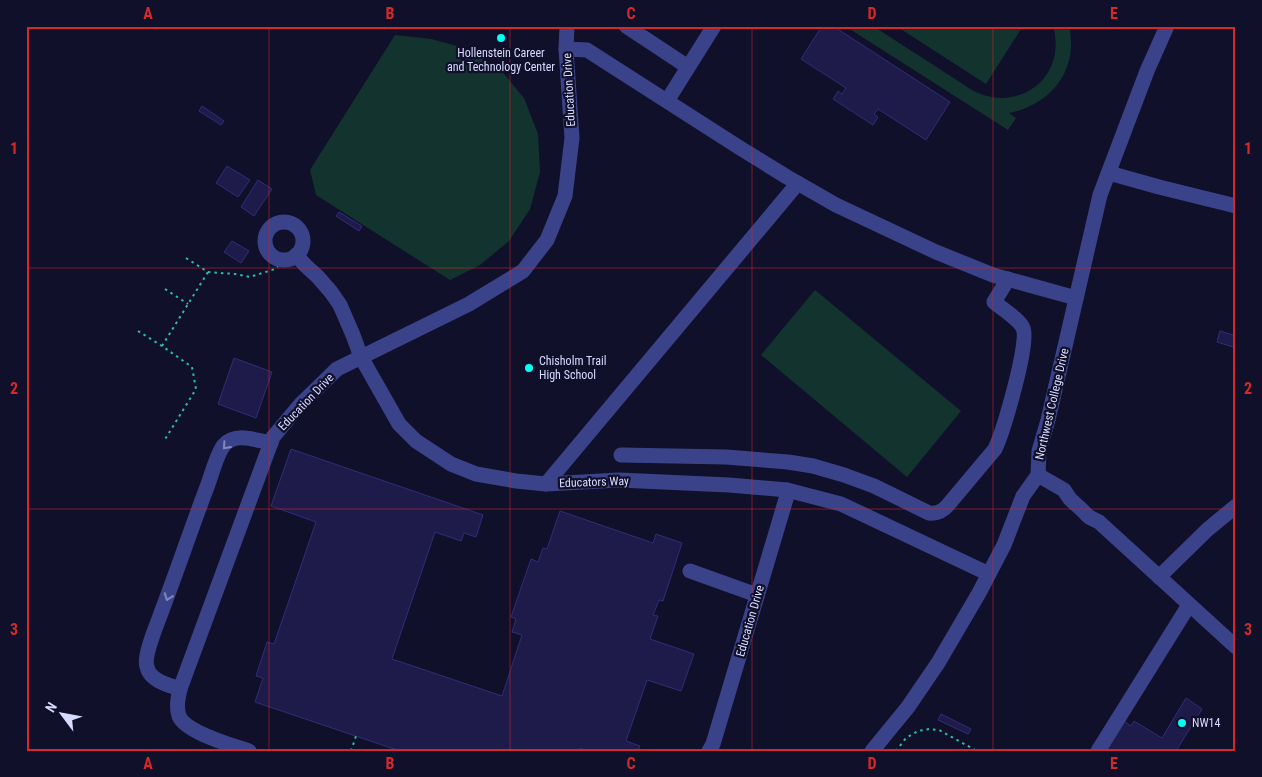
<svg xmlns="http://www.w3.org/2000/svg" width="1262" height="777" font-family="'Roboto Condensed',sans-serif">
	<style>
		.green { fill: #13342e }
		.building { fill: #1e1b4b; stroke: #302d78 }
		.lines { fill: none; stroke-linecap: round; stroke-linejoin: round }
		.path { stroke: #2dbfa0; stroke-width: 2; stroke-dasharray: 2.5 4; stroke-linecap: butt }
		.minor { stroke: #3a438a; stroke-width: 15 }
		.oneway { stroke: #8287bf }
		.grid { fill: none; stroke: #d62828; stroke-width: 1; stroke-opacity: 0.55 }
		.poi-dot { fill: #05fff2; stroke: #10102a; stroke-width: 2 }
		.labels { text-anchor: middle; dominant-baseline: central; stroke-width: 4.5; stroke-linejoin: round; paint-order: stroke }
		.poi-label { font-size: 12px; fill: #d9daff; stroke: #10102a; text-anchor: start }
		.street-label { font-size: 12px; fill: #d9daff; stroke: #10102a }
		.neatline { fill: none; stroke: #d62828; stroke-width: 2 }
		.grid-label { font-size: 16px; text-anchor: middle; font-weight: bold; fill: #d62828 }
	</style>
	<rect width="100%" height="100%" fill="#10102a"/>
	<g class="green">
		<path d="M845 26H873L972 90C1018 115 1068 77 1053 26H1069C1079 70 1051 105 1009 113L1016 118 1008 130Z"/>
		<polygon points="896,26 1023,26 986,84"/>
		<polygon points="395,35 431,39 468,49 500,69 524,98 538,134 540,172 530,209 509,241 480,265 450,280 316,195 310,170"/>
		<polygon points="815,290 961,411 907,477 761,355"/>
	</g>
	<g class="building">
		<polygon points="822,26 833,26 950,102 926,140 878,109 874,114 878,117 873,125 833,99 838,91 842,94 846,88 801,59"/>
		<polygon points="202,106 224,121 221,125 199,111"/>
		<polygon points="227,166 250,180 238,197 216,183"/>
		<polygon points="258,180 272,189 254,216 241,207"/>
		<polygon points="339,212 362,226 359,231 336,216"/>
		<polygon points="232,241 249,251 241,263 224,252"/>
		<polygon points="1220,331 1236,336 1236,348 1217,342"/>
		<polygon points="234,358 272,372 256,418 218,404"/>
		<polygon points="291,449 483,515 476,537 464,533 461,541 435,532 392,659 502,696 522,635 512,632 516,619 511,617 531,559 538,562 543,548 547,549 560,511 653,543 656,534 682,543 663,601 659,600 653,615 658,616 650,639 694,654 681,691 647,680 626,741 640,746 638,751 588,751 580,748 579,751 400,751 255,702 263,678 256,676 267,642 274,644 316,522 271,506"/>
		<polygon points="1186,698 1202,709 1176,751 1106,751 1124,721 1131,726 1134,721 1162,738"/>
		<polygon points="941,714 971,729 968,734 938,720"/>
	</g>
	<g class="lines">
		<g class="path">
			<polyline points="186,258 208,272 235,274 250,277 275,269 285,260"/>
			<polyline points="165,289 188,304"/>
			<polyline points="138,331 162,346 192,367 196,389 164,441"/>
			<polyline points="162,346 208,272"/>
			<polyline points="351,751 356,736"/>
			<polyline points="896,751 906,738 918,731 929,729 939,730 977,751"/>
		</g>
		<g class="minor">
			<polyline points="626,26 688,67"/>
			<polyline points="566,49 587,50 740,148 787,177 836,205 936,252 993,275 1076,298"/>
			<polyline points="667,101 714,26"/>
			<polyline points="1109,173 1159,187 1236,206"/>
			<circle cx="284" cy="241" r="19"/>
			<polyline points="296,255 305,265 318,277 331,292 340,305 353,335 361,357 399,424 416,441 451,464 476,474 516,481 546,484 619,480 729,485 787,490 841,504 989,574"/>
			<path d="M621 455 726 457 788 462 813 466 844 475 874 486 929 513C938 514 943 511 948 505L995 449C1003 432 1030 342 1023 328 1019 319 1001 308 994 302L1008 279"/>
			<polyline points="1038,475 1064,490 1070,499 1081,509 1089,517 1099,522 1236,647"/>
			<polyline points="546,484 798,183"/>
			<polyline points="690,571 757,595"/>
			<polyline points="1159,577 1207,530 1236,506"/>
			<path d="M180 689C169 685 150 681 147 667 143 656 157 625 161 613 177 571 191 529 207 487 211 477 217 453 224 445 236 432 255 440 271 443"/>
			<path d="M249 751C232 745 186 733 179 716 176 707 178 698 180 689L273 437 300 405 337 369 469 304 523 271 547 240 565 196 572 138 566 49 567 26"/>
			<polyline points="709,751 713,744 786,499 787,490"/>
			<polyline points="872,751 908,707 938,663 979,593 1004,545 1023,496 1038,475 1039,451 1048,420 1100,195 1147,71 1167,26"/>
			<polyline points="1098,751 1189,605"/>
		</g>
	</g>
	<defs><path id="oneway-chevron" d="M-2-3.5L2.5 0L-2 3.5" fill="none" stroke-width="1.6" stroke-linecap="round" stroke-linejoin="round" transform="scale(1.25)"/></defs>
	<g class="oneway">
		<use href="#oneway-chevron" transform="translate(226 446) rotate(132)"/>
		<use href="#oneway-chevron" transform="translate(168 597) rotate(110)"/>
	</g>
	<path class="grid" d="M269 26V751M510 26V751M752 26V751M993 26V751M26 268H1236M26 509H1236"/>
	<g class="poi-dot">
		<circle cx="501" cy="38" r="5"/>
		<circle cx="529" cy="368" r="5"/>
		<circle cx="1182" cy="723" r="5"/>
	</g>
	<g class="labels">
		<g class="poi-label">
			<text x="501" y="53" text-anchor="middle">Hollenstein Career<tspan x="501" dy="14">and Technology Center</tspan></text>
			<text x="539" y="361">Chisholm Trail<tspan x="539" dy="14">High School</tspan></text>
			<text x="1192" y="723">NW14</text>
		</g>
		<g class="street-label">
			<text transform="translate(569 90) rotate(-93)">Education Drive</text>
			<text transform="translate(306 402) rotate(-46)">Education Drive</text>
			<text transform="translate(1052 404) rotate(-77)">Northwest College Drive</text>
			<text transform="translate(594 482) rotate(-2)">Educators Way</text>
			<text transform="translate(750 621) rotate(-74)">Education Drive</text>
		</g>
	</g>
	<rect width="1262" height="777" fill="none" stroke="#10102a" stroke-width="55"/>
	<g transform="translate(62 714) rotate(302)" stroke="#10102a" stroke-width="4" paint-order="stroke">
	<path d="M0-4L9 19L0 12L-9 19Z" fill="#d9daff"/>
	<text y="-8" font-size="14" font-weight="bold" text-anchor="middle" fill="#d9daff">N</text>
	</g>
	<rect x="28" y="28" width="1206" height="722" class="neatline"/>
	<g class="grid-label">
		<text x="148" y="19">A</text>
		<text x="390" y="19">B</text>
		<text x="631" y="19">C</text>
		<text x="872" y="19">D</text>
		<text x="1114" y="19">E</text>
		<text x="14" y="154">1</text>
		<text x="1248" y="154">1</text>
		<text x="14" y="394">2</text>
		<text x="1248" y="394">2</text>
		<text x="14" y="635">3</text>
		<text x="1248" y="635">3</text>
		<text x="148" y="769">A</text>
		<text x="390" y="769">B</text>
		<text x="631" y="769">C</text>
		<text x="872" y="769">D</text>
		<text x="1114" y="769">E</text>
	</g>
</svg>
